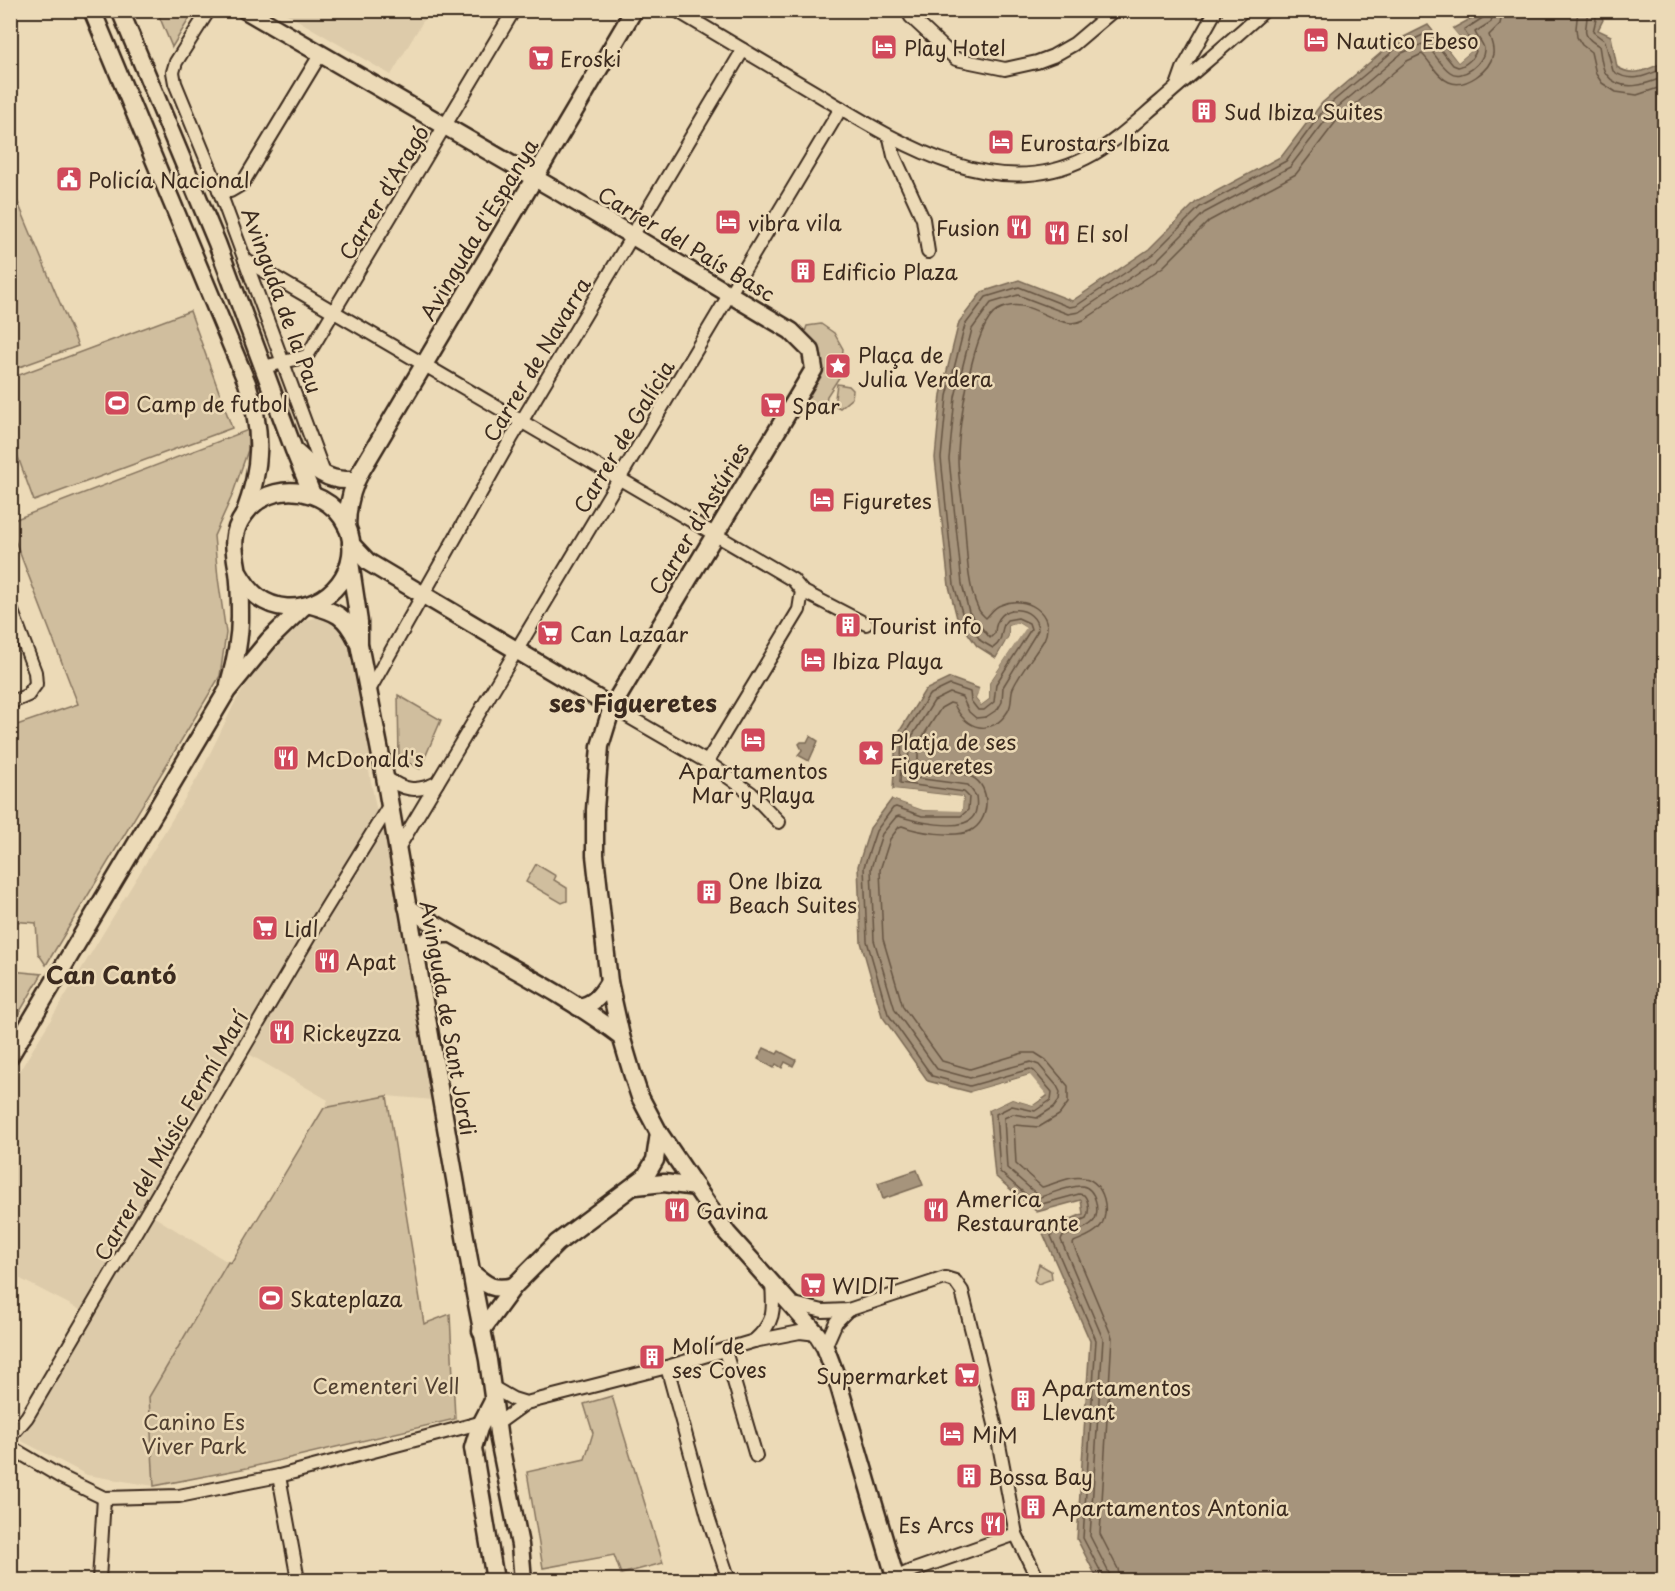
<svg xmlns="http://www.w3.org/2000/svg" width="1675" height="1591" font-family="'Playpen Sans',sans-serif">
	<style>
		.built { fill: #ddcbaa }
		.green { fill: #d0be9e; stroke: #86745e; stroke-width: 1.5 }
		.water { fill: #a6947b; stroke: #7b6a56; stroke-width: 1.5 }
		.pier { fill: #ecdab7 }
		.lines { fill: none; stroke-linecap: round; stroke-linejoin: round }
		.shore { stroke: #665443; stroke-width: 1.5 }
		.street-casing { stroke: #3b2a1e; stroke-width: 16 }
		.secondary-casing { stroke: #3b2a1e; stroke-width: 21 }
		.street { stroke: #ecdab7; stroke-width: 12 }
		.secondary { stroke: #ecdab7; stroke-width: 16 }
		.labels { text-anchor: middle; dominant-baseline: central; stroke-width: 5; stroke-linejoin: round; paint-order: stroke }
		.poi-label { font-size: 21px; fill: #3b2a1e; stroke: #ecdab7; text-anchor: start }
		.street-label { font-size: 21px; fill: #3b2a1e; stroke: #ecdab7 }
		.park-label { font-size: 21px; fill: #514031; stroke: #ecdab7 }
		.quarter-label { font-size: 24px; font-weight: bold; fill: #3b2a1e; stroke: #ecdab7 }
	</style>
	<rect width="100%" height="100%" fill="#ecdab7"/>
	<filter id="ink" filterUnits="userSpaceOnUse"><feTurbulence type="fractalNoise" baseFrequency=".0167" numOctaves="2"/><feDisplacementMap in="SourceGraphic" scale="12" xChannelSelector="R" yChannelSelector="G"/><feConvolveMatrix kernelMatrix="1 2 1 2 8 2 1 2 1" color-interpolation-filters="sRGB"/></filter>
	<g filter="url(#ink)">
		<g class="built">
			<polygon points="282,11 429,11 391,75"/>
			<polygon points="326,615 342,625 353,649 373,763 369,771 375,803 382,830 387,834 434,1100 387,1096 324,1108 328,1100 247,1053 151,1215 228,1262 149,1397 154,1486 87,1475 20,1440 92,1316 11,1274 10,1087 202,770 236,700 267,654 287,631 307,620"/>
		</g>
		<g class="green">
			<polygon points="157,11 194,11 172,47"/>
			<polygon points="11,186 78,346 11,370 10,370"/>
			<polygon points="190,311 232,428 34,501 11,438 11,378"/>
			<polygon points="821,324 834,333 843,349 840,376 827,396 824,412 799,399 816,369 804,334 807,326"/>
			<polygon points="837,384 849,386 853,390 852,398 840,408 834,405"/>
			<polygon points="248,430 248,450 232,496 214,536 218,578 226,633 220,676 46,965 38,953 36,923 11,921 11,727 78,704 11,530 11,521"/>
			<polygon points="398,695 441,720 420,769 399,758"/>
			<polygon points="536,864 556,876 554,880 567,888 567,901 562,903 526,882"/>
			<polygon points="11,971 42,974 11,1027 10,971"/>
			<polygon points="387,1096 424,1324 450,1314 455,1419 247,1468 154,1486 149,1397 228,1262 231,1263 324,1108"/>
			<polygon points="1039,1264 1051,1271 1052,1279 1038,1284 1034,1280"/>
			<polygon points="612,1396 663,1563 621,1574 614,1555 543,1568 527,1472 585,1459 593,1433 584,1404"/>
		</g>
		<g class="water">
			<path d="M1485 11H1600L1603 20 1598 30 1611 36 1617 67C1634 78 1648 69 1664 62V1580H1098L1077 1539 1090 1341 1042 1231 1083 1214 1081 1200 1037 1212 995 1176 989 1110 1012 1099 1033 1105 1047 1096 1029 1075 970 1092 928 1081 882 1016 861 942 858 866 870 828 892 799 923 810H962L963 797 893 789 896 737 925 690 950 678 980 689 976 699 981 705 989 699V683L1025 628 1018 623 1009 626V636L996 658 977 646 957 618 949 586 935 458 941 395 959 322 982 292 1019 280 1072 301 1149 249 1196 202 1282 156 1322 103 1394 42 1428 25 1458 62 1471 51 1452 29Z"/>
			<polygon points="810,736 818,741 809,761 798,755 802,750 799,744 801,742 807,742"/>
			<polygon points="764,1048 777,1054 779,1051 796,1060 793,1066 785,1062 782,1068 776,1064 774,1068 758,1059"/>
			<polygon points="917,1170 923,1185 883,1199 878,1183"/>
		</g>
		<g class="pier">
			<polygon points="1427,22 1430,23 1458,57 1467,50 1450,30 1450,26 1471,51 1458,62"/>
			<polygon points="1018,623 1026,628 989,683 989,699 981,705 976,699 980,686 983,689 979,698 981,701 986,697 987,682 1021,629 1017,627 1012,628 1012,637 999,660 995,661 1009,636 1009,626"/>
			<polygon points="893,789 963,797 962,811 923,810 892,799 892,796 923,807 959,807 960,800 893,792"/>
			<polygon points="1030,1075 1047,1095 1033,1105 1012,1099 989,1110 987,1108 1011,1096 1032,1102 1043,1095 1029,1078 973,1095 970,1092"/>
		</g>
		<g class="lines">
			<g class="shore">
				<polyline points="1578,10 1576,28 1577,37 1582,45 1591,52 1596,74 1602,83 1616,92 1637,95 1664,86"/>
				<path d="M1587 10C1589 29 1577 33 1599 46 1601 55 1601 67 1606 74 1621 94 1647 84 1664 77"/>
				<path d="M1595 10 1596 19 1593 32 1605 41 1613 71C1631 84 1646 76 1664 68"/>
				<path d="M1103 1580V1576L1083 1538 1096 1340 1051 1236 1053 1233 1086 1218C1090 1212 1089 1201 1084 1195L1079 1194 1038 1205 1000 1172 996 1114 1012 1106 1035 1111 1051 1100 1052 1092 1034 1071 1030 1069 970 1086 932 1076 888 1014 867 941 864 867 876 831 893 808 896 807 922 816H961L968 810 969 797 964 792 900 783 902 738 929 695 950 685 970 692 971 701 978 710H984L994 702 996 684 1031 629 1029 623 1018 618 1007 620C999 628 1005 641 993 648L981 641 963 616 954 585 941 458 947 396 965 325 986 297 1019 287 1069 307 1076 306 1153 254 1200 207 1286 161 1326 107 1398 47 1427 33 1453 65 1458 67C1465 66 1474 58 1476 51L1464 30 1484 17 1487 10"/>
				<path d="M1111 1580 1109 1573 1090 1536 1103 1339 1061 1240 1062 1237C1071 1233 1086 1230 1093 1222 1101 1213 1096 1188 1082 1186 1069 1185 1052 1194 1040 1197L1007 1168 1004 1118 1013 1114 1037 1118 1054 1107 1059 1100 1060 1092 1057 1086 1039 1065 1031 1062 970 1078 937 1069 895 1010 874 940 871 868 882 834 896 817 899 816C913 821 961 832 972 818 977 813 977 803 976 796L968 785 908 777 909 741 934 701 950 693 962 697 969 712 976 718 986 717 998 709 1002 702 1003 687 1038 630C1037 605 996 600 995 633L990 638 969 612 962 584 949 459 955 397 972 329 991 303 1018 295 1068 314 1079 312 1157 260 1204 213 1290 167 1332 112 1402 53 1425 43C1433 51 1440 65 1450 72 1462 81 1485 63 1484 49 1483 42 1477 38 1475 32L1491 22 1494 10"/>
				<path d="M1120 1580 1118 1569 1100 1534 1112 1337 1073 1244 1074 1242C1083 1238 1093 1235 1099 1228 1112 1213 1104 1181 1084 1178 1070 1175 1055 1184 1042 1187L1016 1164 1014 1125 1039 1127 1059 1115 1068 1103V1086L1046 1060 1035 1053H1023L970 1069 942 1061 903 1007 883 939 880 870 890 839 899 827 902 826C917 832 955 838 970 831 990 822 992 787 972 777 956 769 934 773 918 769V744L941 708 950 703 954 704C965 730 992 737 1008 711 1013 703 1010 695 1013 688 1021 671 1034 656 1044 640 1057 613 1025 594 1001 605 994 607 991 613 986 618 983 615 979 612 978 608 966 583 967 544 964 517 962 498 958 477 958 458 958 429 972 325 998 310 1031 292 1055 334 1084 320L1163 267 1209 221 1296 174 1338 119 1407 61 1422 54C1431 62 1437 77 1449 82 1465 89 1490 71 1493 54 1494 47 1491 41 1489 35L1500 24 1503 10"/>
			</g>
			<defs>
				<g id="street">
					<polyline points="209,10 176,62 173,72 175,83 219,190 325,476"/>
					<path d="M676 10C721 37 765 63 809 89 890 137 991 207 1086 158 1115 143 1138 120 1162 100 1196 70 1231 41 1265 10"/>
					<polyline points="907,10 911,17 956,59 1005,69 1037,62 1053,56 1074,44 1114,10"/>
					<polyline points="1177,86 1183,69 1216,10"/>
					<polyline points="890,138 894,156 923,219 928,252"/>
					<polyline points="219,190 230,191 242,184 320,55"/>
					<polyline points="245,260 793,580 802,591 866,624"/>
					<polyline points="264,367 307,356 514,10"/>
					<polyline points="10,606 35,672 36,684 28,695 10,703"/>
					<polyline points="368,692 511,439 743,50"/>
					<polyline points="612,707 707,762 751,793 779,822"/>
					<polyline points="707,762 799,610 802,591"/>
					<path d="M385 777C403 790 416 793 437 783"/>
					<polyline points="397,850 841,108"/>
					<polyline points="790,1303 823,1311 848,1310 945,1278 955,1281 962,1291 995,1424 1016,1534 1038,1580"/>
					<path d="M754 1341C775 1322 774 1311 772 1284"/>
					<polyline points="825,1347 836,1322 848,1310"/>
					<polyline points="725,1351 756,1456"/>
					<polyline points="667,1367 709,1520 729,1580"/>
					<polyline points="492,1387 513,1399 526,1403"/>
					<polyline points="497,1424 526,1403 667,1367 754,1341 800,1332 817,1334"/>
					<polyline points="10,1437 27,1417 320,918 389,806"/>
					<polyline points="10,1447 61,1477 104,1498 179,1496 279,1476 483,1422"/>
					<polyline points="279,1476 298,1580"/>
					<polyline points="99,1580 104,1498"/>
					<polyline points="891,1580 911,1571 1016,1534"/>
				</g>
				<g id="secondary">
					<path d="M92 10 247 383C263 431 262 467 244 515"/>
					<polyline points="120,10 217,243 294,450 312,494"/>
					<polyline points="245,10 559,192 791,331 811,351 814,369 612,707 600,746 595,810 595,855 609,982 621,1036 632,1073 640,1097 659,1133 727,1233 817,1334 825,1347 836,1376 896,1580"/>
					<path d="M297 453C313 468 326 481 349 480"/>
					<path d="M347 527C347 506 351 489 361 471L634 10"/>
					<polyline points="351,544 368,562 612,707"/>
					<polyline points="350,562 359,622 359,644 385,777 475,1294 488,1360 499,1440 520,1545 523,1580"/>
					<path d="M311 605C336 612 345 615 357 640"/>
					<path d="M229 684C235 663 240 639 240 617 240 603 240 586 238 572 234 550 230 534 244 515 277 468 358 496 351 555 345 598 294 623 258 597 249 590 243 581 238 572"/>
					<path d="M407 907C477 952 555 986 621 1036"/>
					<path d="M416 953C425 942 432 933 448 934"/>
					<path d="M578 1007C594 1005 601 995 609 982"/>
					<polyline points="10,1056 227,691 269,640 304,606"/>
					<polyline points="636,1186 664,1183 696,1187"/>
					<path d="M471 1272C487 1286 493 1291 514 1286"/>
					<polyline points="481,1331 514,1286 557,1243 645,1177 655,1160 659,1133"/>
					<polyline points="493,1401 479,1428 473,1448 495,1580"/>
				</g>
			</defs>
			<use href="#street" class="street-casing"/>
			<use href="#secondary" class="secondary-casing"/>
			<use href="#street" class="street"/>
			<use href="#secondary" class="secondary"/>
		</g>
	</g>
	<defs>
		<symbol id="hotel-square" viewBox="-11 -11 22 22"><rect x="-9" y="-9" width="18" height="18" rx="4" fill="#d1495b" stroke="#ecdab7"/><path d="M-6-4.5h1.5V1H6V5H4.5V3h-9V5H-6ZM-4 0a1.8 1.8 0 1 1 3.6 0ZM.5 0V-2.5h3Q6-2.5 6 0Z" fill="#fff"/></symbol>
		<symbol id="supermarket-square" viewBox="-11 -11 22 22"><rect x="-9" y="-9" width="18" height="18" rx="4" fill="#d1495b" stroke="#ecdab7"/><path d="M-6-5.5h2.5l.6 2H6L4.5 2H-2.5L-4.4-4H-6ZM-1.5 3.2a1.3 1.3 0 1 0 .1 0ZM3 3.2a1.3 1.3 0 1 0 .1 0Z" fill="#fff"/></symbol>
		<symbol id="building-square" viewBox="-11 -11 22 22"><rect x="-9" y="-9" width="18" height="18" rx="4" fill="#d1495b" stroke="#ecdab7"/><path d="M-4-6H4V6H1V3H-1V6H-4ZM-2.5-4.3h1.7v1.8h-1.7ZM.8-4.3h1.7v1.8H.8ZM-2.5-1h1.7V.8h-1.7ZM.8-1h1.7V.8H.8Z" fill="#fff"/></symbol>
		<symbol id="civic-square" viewBox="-11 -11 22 22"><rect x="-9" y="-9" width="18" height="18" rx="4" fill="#d1495b" stroke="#ecdab7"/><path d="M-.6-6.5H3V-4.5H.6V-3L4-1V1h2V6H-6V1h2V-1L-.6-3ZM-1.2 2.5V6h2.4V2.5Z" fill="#fff"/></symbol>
		<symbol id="restaurant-square" viewBox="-11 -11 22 22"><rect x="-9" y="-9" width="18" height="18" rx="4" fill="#d1495b" stroke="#ecdab7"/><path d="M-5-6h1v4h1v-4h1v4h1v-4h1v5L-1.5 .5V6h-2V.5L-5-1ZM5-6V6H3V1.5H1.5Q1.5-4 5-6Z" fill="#fff"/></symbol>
		<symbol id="sight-square" viewBox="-11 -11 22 22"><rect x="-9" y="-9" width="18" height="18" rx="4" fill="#d1495b" stroke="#ecdab7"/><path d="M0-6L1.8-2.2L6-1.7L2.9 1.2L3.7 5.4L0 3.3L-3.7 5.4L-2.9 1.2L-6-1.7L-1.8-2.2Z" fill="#fff"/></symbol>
		<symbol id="stadium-square" viewBox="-11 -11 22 22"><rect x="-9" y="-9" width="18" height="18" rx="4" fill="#d1495b" stroke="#ecdab7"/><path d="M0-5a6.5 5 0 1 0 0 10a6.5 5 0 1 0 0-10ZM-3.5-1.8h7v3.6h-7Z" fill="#fff"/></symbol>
	</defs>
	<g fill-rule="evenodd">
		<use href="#hotel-square" x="1301" y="25" width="30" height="30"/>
		<use href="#hotel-square" x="869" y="32" width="30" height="30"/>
		<use href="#supermarket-square" x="526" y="43" width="30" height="30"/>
		<use href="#building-square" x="1189" y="96" width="30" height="30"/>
		<use href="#hotel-square" x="986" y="127" width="30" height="30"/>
		<use href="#civic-square" x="54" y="164" width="30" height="30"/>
		<use href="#hotel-square" x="713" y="207" width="30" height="30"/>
		<use href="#restaurant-square" x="1004" y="212" width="30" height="30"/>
		<use href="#restaurant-square" x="1042" y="218" width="30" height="30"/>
		<use href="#building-square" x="788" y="256" width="30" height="30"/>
		<use href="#sight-square" x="823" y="351" width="30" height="30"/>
		<use href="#stadium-square" x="102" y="388" width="30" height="30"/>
		<use href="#supermarket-square" x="758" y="390" width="30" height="30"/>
		<use href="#hotel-square" x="807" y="485" width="30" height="30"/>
		<use href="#building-square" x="833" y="610" width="30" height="30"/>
		<use href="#supermarket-square" x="535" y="618" width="30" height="30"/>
		<use href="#hotel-square" x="798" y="645" width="30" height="30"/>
		<use href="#hotel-square" x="738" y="725" width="30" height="30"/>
		<use href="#sight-square" x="856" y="738" width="30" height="30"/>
		<use href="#restaurant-square" x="271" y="743" width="30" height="30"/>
		<use href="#building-square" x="694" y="877" width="30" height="30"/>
		<use href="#supermarket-square" x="250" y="913" width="30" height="30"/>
		<use href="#restaurant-square" x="312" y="946" width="30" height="30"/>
		<use href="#restaurant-square" x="267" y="1017" width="30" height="30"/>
		<use href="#restaurant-square" x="662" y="1195" width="30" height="30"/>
		<use href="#restaurant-square" x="921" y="1195" width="30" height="30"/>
		<use href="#supermarket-square" x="798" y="1270" width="30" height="30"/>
		<use href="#stadium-square" x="256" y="1283" width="30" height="30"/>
		<use href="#building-square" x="637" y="1342" width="30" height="30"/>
		<use href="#supermarket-square" x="952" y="1360" width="30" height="30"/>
		<use href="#building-square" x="1008" y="1384" width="30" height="30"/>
		<use href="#hotel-square" x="937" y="1419" width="30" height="30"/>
		<use href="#building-square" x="954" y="1461" width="30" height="30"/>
		<use href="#building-square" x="1018" y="1492" width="30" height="30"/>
		<use href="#restaurant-square" x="978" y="1509" width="30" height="30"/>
	</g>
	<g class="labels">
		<g class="poi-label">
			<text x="1336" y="40">Nautico Ebeso</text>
			<text x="904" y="47">Play Hotel</text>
			<text x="560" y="58">Eroski</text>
			<text x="1224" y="111">Sud Ibiza Suites</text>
			<text x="1020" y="142">Eurostars Ibiza</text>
			<text x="88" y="179">Policía Nacional</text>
			<text x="748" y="222">vibra vila</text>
			<text x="1000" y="227" text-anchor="end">Fusion</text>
			<text x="1076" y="233">El sol</text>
			<text x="822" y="271">Edificio Plaza</text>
			<text x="858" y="354">Plaça de<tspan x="858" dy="24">Julia Verdera</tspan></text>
			<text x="136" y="403">Camp de futbol</text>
			<text x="792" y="405">Spar</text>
			<text x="842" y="500">Figuretes</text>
			<text x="868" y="625">Tourist info</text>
			<text x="570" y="633">Can Lazaar</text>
			<text x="832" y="660">Ibiza Playa</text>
			<text x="890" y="741">Platja de ses<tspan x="890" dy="24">Figueretes</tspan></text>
			<text x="306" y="758">McDonald's</text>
			<text x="753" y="770" text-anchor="middle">Apartamentos<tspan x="753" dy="24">Mar y Playa</tspan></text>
			<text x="728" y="880">One Ibiza<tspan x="728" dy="24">Beach Suites</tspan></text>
			<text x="284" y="928">Lidl</text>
			<text x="346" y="961">Apat</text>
			<text x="302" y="1032">Rickeyzza</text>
			<text x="956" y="1198">America<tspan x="956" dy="24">Restaurante</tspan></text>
			<text x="696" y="1210">Gavina</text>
			<text x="832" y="1285">WIDIT</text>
			<text x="290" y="1298">Skateplaza</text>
			<text x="672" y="1345">Molí de<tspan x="672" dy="24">ses Coves</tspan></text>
			<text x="948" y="1375" text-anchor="end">Supermarket</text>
			<text x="1042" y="1387">Apartamentos<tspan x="1042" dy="24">Llevant</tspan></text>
			<text x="972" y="1434">MiM</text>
			<text x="988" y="1476">Bossa Bay</text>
			<text x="1052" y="1507">Apartamentos Antonia</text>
			<text x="974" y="1524" text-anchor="end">Es Arcs</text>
		</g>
		<g class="street-label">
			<text transform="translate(383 192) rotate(-59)">Carrer d'Aragó</text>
			<text transform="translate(478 229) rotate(-59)">Avinguda d'Espanya</text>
			<text transform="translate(687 243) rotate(31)">Carrer del País Basc</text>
			<text transform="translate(283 300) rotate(70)">Avinguda de la Pau</text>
			<text transform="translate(536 359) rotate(-59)">Carrer de Navarra</text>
			<text transform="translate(623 436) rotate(-59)">Carrer de Galícia</text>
			<text transform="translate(698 518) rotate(-59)">Carrer d'Astúries</text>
			<text transform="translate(449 1018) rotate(80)">Avinguda de Sant Jordi</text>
			<text transform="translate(170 1135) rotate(-60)">Carrer del Músic Fermí Marí</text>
		</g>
		<g class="park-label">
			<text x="386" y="1385">Cementeri Vell</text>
			<text x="194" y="1421">Canino Es<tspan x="194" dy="24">Viver Park</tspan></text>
		</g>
		<g class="quarter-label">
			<text x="633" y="702">ses Figueretes</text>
			<text x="111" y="974">Can Cantó</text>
		</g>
	</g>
	<rect width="1675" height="1591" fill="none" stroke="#ecdab7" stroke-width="36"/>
	<rect x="18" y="18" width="1639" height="1555" fill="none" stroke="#3b2a1e" stroke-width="2" filter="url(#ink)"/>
</svg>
